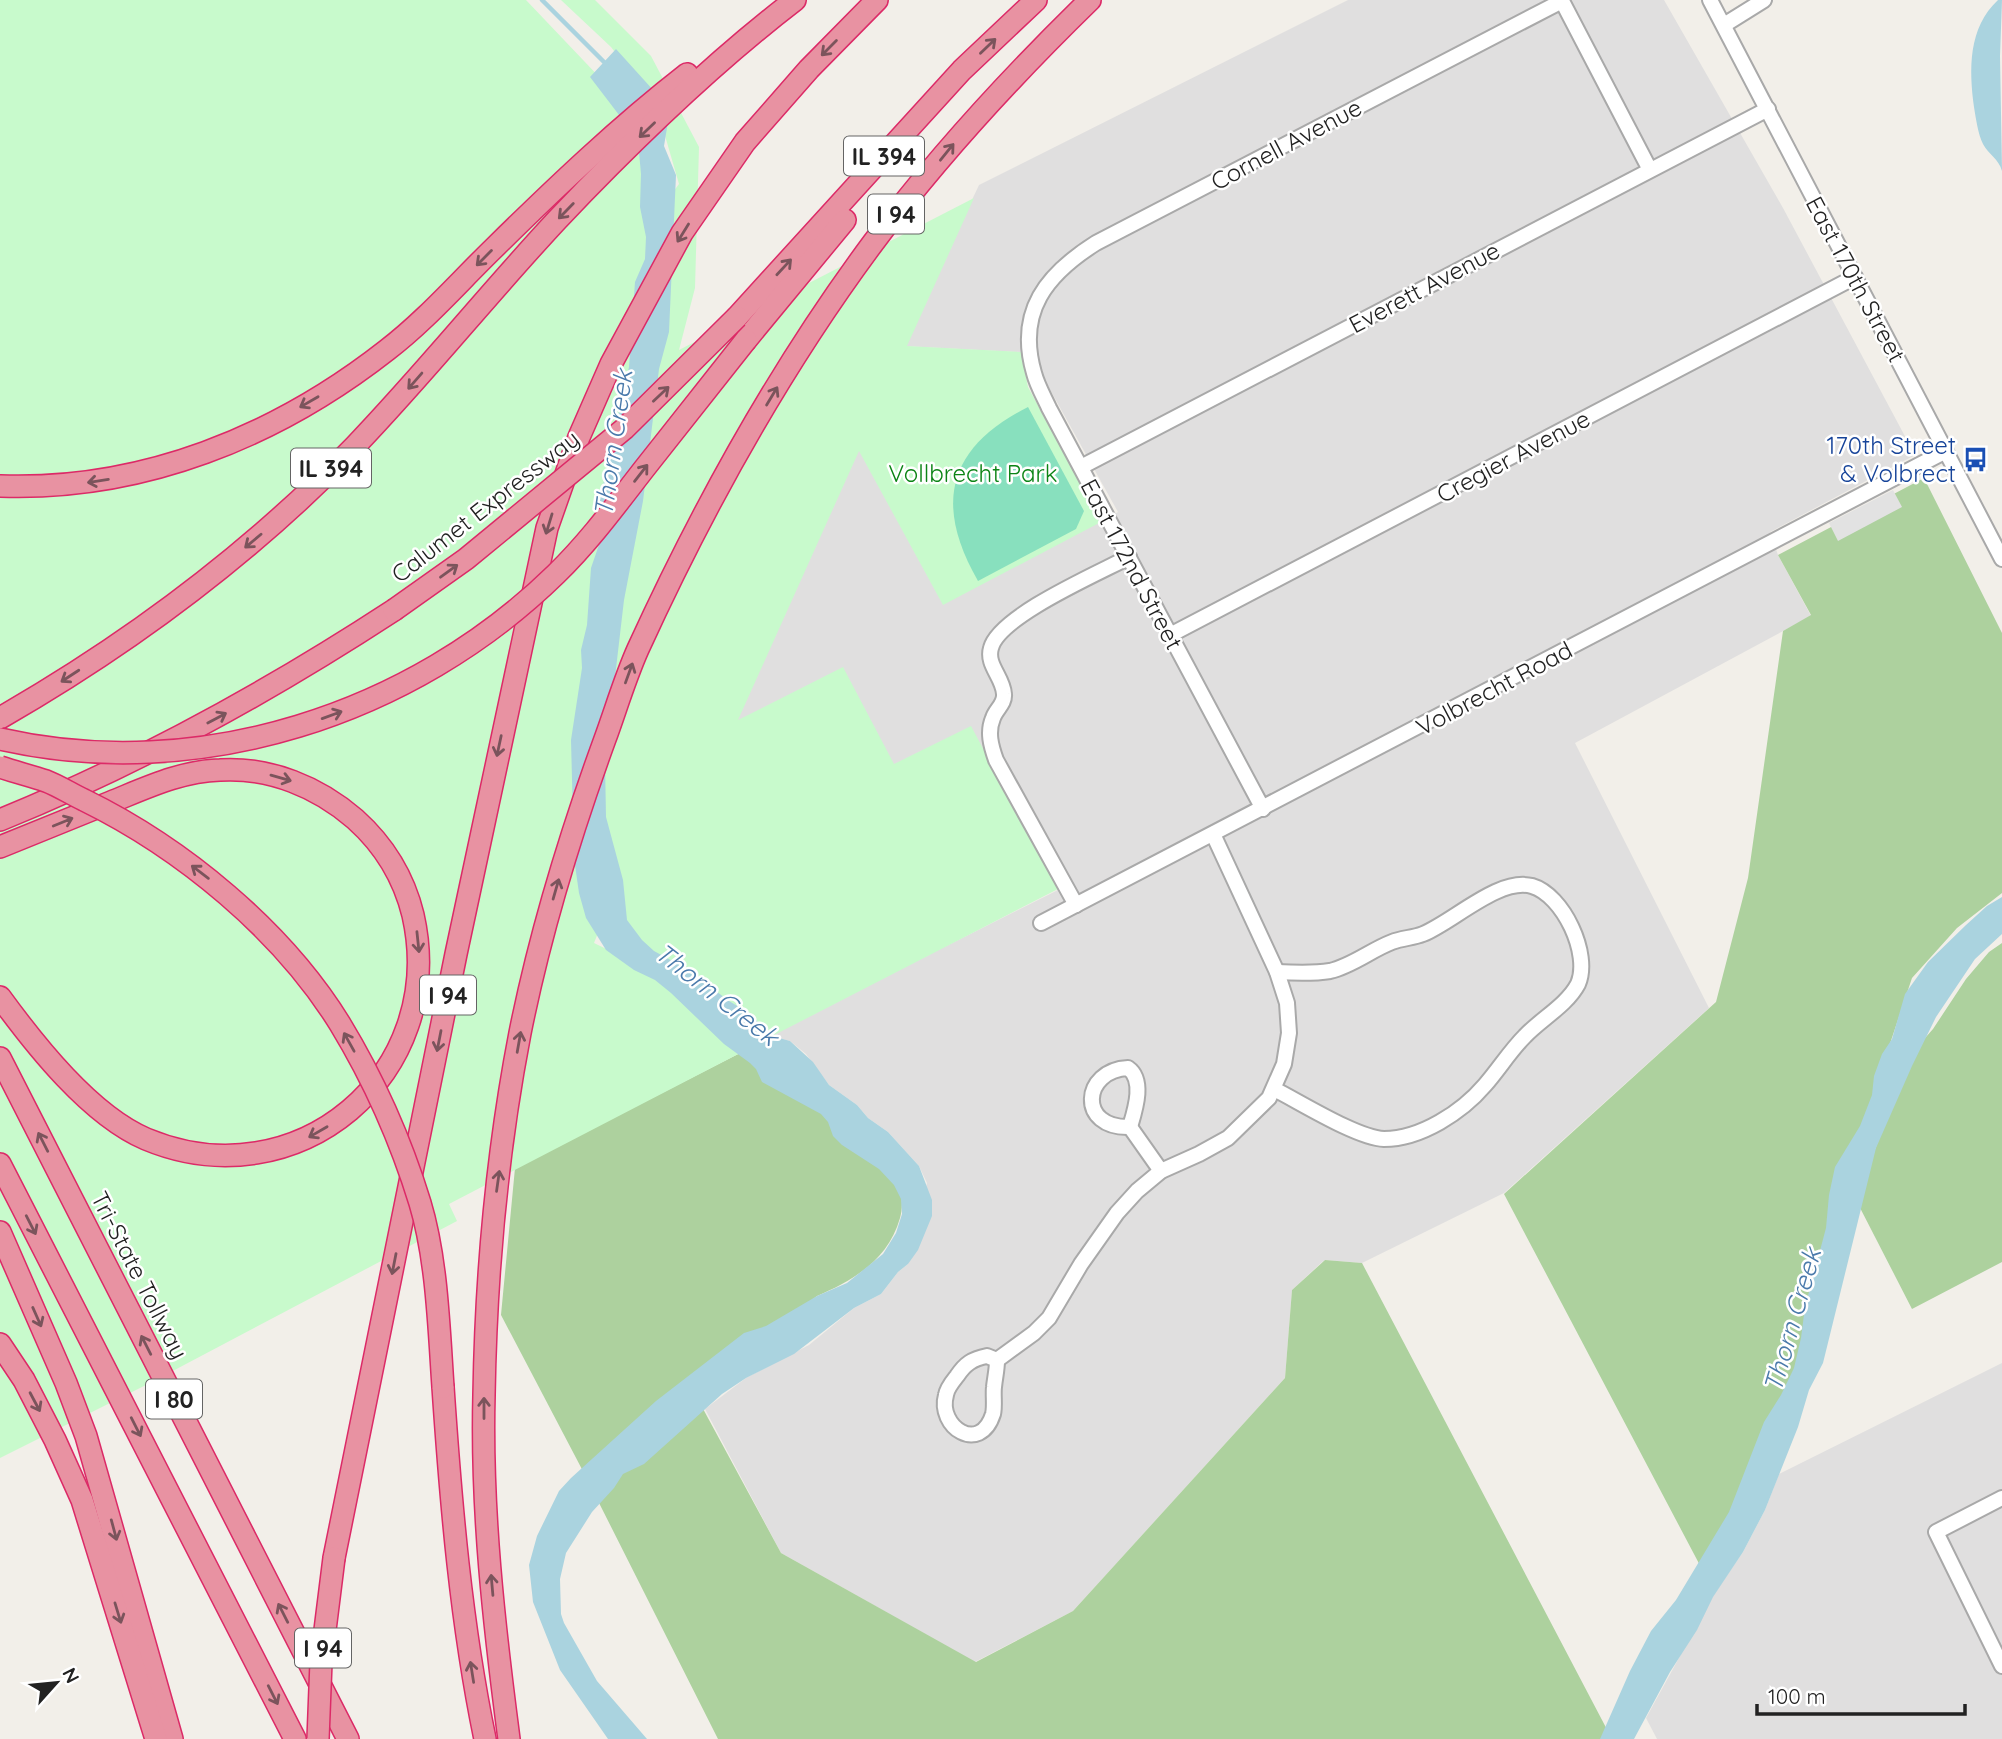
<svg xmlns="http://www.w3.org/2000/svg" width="2002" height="1739" font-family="Quicksand,sans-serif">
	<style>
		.residential { fill: #e0dfdf }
		.forest { fill: #add19e }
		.park { fill: #c8facc }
		.pitch { fill: #88e0be }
		.parking { fill: #e2e2e2 }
		.water { fill: #aad3df }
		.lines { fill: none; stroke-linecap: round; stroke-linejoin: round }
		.stream { stroke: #aad3df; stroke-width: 4.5 }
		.minor-casing { stroke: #a9a9a9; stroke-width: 18 }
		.highway-casing { stroke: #dc2a67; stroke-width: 24 }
		.minor { stroke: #fff; stroke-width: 14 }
		.highway { stroke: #e892a2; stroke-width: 21 }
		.highway-bridge-casing { stroke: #dc2a67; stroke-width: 24; stroke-linecap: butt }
		.highway-bridge { stroke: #e892a2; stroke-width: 21 }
		.oneway { stroke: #7b545c }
		.labels { text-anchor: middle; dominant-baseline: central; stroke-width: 5; stroke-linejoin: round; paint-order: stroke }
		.shield { fill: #fff; stroke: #646464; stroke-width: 2 }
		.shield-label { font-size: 23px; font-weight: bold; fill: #222 }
		.street-label { font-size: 24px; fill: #222; stroke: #fff }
		.transit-label { font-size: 24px; fill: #164399; stroke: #fff; text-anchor: end }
		.park-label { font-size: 24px; fill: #0c8416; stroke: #fff }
		.water-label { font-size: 26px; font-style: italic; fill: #4a7aab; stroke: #fff }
	</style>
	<rect width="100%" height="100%" fill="#f2efe9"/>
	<g class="residential">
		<polygon points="1348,0 1664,0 1783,208 1915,455 1770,532 1778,555 1811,616 1575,743 1709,1008 1504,1193 1362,1263 1325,1260 1322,1262 1292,1290 1285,1378 1073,1611 975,1662 781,1553 705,1409 746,1378 809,1345 854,1308 881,1294 898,1272 908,1264 927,1183 919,1166 888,1132 868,1118 857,1105 829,1085 806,1054 790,1041 769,1035 1058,890 970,730 891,769 731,727 858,447 1101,522 1118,512 1043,377 1038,353 903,346 979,185"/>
		<polygon points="2002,1363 2002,1739 1657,1739 1646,1718 1713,1596 1743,1552 1765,1510 1779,1474"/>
	</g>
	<g class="forest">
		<polygon points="1924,478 2002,633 2002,893 1957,928 1912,978 1851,1160 1821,1294 1748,1501 1704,1573 1504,1194 1716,1002 1748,878 1783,631 1811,615 1778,555"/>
		<polygon points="2002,943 2002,1262 1912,1309 1856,1200 1911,1054 1933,1029 1966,979 1989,952"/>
		<path d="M746 1050C793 1089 844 1125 883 1171 888 1178 897 1185 900 1192 903 1198 902 1212 900 1218 888 1260 854 1280 817 1296L585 1475 501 1315 515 1168Z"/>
		<polygon points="1325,1260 1362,1263 1612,1739 718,1739 592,1489 695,1394 781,1553 976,1662 1073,1611 1285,1378 1292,1290"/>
	</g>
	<polygon class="park" points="0,0 526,0 623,102 661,208 679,184 657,108 611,47 561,0 595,0 651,56 699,147 695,288 679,350 974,198 907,346 1021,352 1028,387 1101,522 943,605 859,451 738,720 843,667 894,764 971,726 1058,889 751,1047 621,924 616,888 594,943 664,977 746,1050 449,1204 457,1221 150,1383 0,1458"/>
	<path class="pitch" d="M1028 407 1084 511 1076 529 978 581C934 504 947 448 1028 407Z"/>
	<polygon class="parking" points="1893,490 1902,507 1838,541 1829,523"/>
	<g class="water">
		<path d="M1998 0H2002L2000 56 2002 171C1999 159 1988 154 1983 144 1978 134 1976 119 1974 107 1969 69 1968 28 1998 0Z"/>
		<polygon points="616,49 654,91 669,116 664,146 676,175 669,332 659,369 643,501 624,600 605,763 606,817 623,880 627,920 642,940 654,951 687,969 729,1001 754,1016 761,1028 769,1035 790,1041 813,1062 829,1085 857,1105 868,1118 888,1132 919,1166 932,1200 932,1216 918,1250 908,1264 898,1272 881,1294 854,1308 794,1354 746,1378 722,1394 644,1464 623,1474 614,1488 592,1512 566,1553 560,1579 561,1614 564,1623 597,1681 647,1739 608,1739 560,1670 533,1602 529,1565 537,1536 559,1491 571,1478 656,1401 744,1333 766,1326 817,1296 847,1283 883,1254 896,1233 902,1214 901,1199 894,1185 879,1169 842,1145 833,1136 828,1122 821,1114 762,1082 756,1069 750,1063 724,1044 671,993 655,980 634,970 606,950 586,918 579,893 574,858 571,740 582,668 581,650 587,625 591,568 602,536 600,499 629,367 635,282 645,259 646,237 640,207 641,174 639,152 629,128 590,77"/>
		<polygon points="2002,897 2002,934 1975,959 1936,1017 1912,1066 1876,1148 1823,1363 1809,1390 1798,1427 1765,1510 1743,1552 1713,1597 1697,1630 1670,1672 1634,1739 1600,1739 1630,1671 1651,1631 1676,1600 1729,1512 1764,1422 1781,1395 1794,1368 1801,1338 1805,1307 1826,1228 1829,1195 1835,1167 1860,1126 1872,1095 1874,1076 1882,1054 1892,1039 1905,994 1928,962 1966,925 1987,906"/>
	</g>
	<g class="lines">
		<polyline class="stream" points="542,0 606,64"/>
		<defs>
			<g id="minor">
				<polyline points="1710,0 2002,559"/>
				<polyline points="1724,25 1764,0"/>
				<polyline points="1081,467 1768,109"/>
				<polyline points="1170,635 1855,277"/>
				<path d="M1263 809 1049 408C1044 397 1037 385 1034 373 1016 311 1047 274 1096 243L1562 1 1649 168"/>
				<path d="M1076 905 996 760C991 746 987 732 993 718 996 709 1005 704 1004 694 1003 677 986 665 991 648 999 616 1099 573 1129 557"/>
				<polyline points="1041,923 1946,451"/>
				<path d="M1128 1068C1145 1080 1135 1110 1130 1127 1077 1129 1082 1070 1128 1068Z"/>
				<path d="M1274 1089C1300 1102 1357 1138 1384 1139 1421 1139 1462 1112 1485 1085 1499 1069 1510 1051 1525 1036 1541 1019 1567 1005 1578 984 1591 954 1563 895 1532 886 1499 877 1453 922 1423 934 1413 938 1402 938 1392 942 1371 950 1352 966 1330 971 1312 974 1294 973 1277 972"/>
				<polyline points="1130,1127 1161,1171"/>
				<path d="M987 1356 997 1360C997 1370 995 1377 994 1387 993 1395 995 1406 993 1414 980 1455 937 1427 946 1395 947 1388 953 1381 957 1376 965 1364 972 1359 987 1356Z"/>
				<polyline points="997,1360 1034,1333 1049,1318 1081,1264 1117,1213 1137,1191 1161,1171 1199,1154 1228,1138 1269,1098 1284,1064 1289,1033 1287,1003 1277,972 1213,834"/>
				<polyline points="2002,1498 1936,1532 2002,1666"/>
			</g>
			<g id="highway">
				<polyline points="737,317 962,70 1036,0"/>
				<polyline points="746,340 845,220"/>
				<path d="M0 486C142 491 276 437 387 350 426 320 459 282 494 248 556 187 619 127 687 74"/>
				<path d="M0 718C129 644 251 553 355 446 425 373 488 294 557 220 631 142 709 66 795 0"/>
				<path d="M0 820C140 763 267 693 394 610"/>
				<path d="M0 847C37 832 74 817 111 802 146 788 181 771 220 770 270 767 318 787 355 819 384 845 404 878 413 915 449 1074 297 1202 146 1139 90 1115 35 1045 0 997"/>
				<polyline points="0,1058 348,1739"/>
				<polyline points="0,1164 295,1739"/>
				<polyline points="0,1232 66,1383 86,1436 172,1739"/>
				<polyline points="0,1344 24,1380 55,1440 82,1500 156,1739"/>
				<path d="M443 1387C451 1505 461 1623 485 1739"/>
				<polyline points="334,1558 456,954 547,528 579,437 611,364 682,233 745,142 809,69 877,0"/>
				<path d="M509 1739C494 1625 481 1510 484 1395 486 1274 497 1152 520 1033 540 933 570 835 605 739 616 709 625 678 638 649 703 507 780 368 873 243 938 156 1012 76 1090 0"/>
			</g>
		</defs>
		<use href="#minor" class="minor-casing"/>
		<use href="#highway" class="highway-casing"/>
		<use href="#minor" class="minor"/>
		<use href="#highway" class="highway"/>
		<defs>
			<g id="highway-bridge">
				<polyline points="394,610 466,559 624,429 737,317"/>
				<path d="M0 739C198 784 412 715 556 574 589 542 616 505 644 469 678 426 712 383 746 340"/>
				<path d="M0 767C15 772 31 776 46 781 59 786 71 794 84 800 182 848 282 930 340 1024 374 1080 401 1141 420 1203 437 1259 439 1329 443 1387"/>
				<polyline points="318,1739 321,1662 334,1558"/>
			</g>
		</defs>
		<use href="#highway-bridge" class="highway-bridge-casing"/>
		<use href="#highway-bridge" class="highway-bridge"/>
	</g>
	<defs><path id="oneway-shaft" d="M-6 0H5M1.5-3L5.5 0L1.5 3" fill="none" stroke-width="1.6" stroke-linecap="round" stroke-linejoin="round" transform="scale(1.75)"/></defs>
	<g class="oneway">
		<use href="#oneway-shaft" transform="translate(988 46) rotate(-44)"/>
		<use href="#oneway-shaft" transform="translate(829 48) rotate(135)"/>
		<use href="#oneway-shaft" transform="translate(647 130) rotate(136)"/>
		<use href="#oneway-shaft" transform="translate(947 152) rotate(-51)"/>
		<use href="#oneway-shaft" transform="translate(566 211) rotate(134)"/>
		<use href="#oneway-shaft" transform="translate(683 233) rotate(122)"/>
		<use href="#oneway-shaft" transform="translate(484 258) rotate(135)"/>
		<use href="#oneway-shaft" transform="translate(784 267) rotate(-47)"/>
		<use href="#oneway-shaft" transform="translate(415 381) rotate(131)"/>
		<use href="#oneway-shaft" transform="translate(661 394) rotate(-43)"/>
		<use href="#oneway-shaft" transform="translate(772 396) rotate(-59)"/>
		<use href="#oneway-shaft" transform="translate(309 402) rotate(150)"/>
		<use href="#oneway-shaft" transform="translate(641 473) rotate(-52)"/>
		<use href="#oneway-shaft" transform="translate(98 481) rotate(171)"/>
		<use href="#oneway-shaft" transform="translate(549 524) rotate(107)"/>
		<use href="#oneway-shaft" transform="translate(253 541) rotate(140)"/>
		<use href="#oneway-shaft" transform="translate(449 571) rotate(-36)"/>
		<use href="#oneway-shaft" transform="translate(629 673) rotate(-70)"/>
		<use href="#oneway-shaft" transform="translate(70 676) rotate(147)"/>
		<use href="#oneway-shaft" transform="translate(332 715) rotate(-20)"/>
		<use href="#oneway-shaft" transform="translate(217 718) rotate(-28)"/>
		<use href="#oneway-shaft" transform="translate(499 746) rotate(102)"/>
		<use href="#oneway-shaft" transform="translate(281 778) rotate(16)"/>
		<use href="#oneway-shaft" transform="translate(63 822) rotate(-22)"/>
		<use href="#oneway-shaft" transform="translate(200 872) rotate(-143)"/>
		<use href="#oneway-shaft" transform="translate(556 889) rotate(-74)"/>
		<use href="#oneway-shaft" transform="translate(418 942) rotate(84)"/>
		<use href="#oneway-shaft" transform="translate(439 1041) rotate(101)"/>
		<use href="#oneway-shaft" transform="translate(349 1042) rotate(-119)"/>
		<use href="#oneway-shaft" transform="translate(519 1042) rotate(-80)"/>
		<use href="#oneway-shaft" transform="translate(318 1132) rotate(150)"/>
		<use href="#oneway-shaft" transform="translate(43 1142) rotate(-117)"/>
		<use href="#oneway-shaft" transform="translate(498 1181) rotate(-82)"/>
		<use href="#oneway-shaft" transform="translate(31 1225) rotate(63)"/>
		<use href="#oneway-shaft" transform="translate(394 1264) rotate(101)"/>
		<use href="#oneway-shaft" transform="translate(37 1317) rotate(66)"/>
		<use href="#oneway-shaft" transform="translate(146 1345) rotate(-117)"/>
		<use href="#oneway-shaft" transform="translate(35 1402) rotate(62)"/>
		<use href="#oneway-shaft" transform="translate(484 1408) rotate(-90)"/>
		<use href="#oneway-shaft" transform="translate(136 1427) rotate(63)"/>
		<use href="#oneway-shaft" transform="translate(114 1530) rotate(75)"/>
		<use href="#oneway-shaft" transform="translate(492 1585) rotate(-95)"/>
		<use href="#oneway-shaft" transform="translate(118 1613) rotate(73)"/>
		<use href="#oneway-shaft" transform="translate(283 1613) rotate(-117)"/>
		<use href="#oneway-shaft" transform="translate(472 1672) rotate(-99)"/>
		<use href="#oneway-shaft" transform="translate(273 1695) rotate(63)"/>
	</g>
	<defs>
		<symbol id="bus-bare" viewBox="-9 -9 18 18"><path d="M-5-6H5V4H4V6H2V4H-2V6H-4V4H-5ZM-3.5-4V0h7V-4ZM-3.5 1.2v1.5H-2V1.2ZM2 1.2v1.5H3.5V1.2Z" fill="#1a4fb4" stroke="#fff" stroke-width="2.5" paint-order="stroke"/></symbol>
	</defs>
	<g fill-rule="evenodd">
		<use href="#bus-bare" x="1958" y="442" width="35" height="35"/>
	</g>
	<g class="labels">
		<g class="shield">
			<rect x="844" y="136.5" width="80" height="39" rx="5"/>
			<rect x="868" y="194.5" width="56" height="39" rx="5"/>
			<rect x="291" y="448.5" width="80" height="39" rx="5"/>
			<rect x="420" y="975.5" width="56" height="39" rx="5"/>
			<rect x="146" y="1379.5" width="56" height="39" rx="5"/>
			<rect x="295" y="1628.5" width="56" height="39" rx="5"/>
		</g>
		<g class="shield-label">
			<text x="884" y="156">IL 394</text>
			<text x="896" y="214">I 94</text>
			<text x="331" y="468">IL 394</text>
			<text x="448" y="995">I 94</text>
			<text x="174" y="1399">I 80</text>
			<text x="323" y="1648">I 94</text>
		</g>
		<g class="street-label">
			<text transform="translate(1286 144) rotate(-28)">Cornell Avenue</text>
			<text transform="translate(1856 279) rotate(62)">East 170th Street</text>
			<text transform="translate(1424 287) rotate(-28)">Everett Avenue</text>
			<text transform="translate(1513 456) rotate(-28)">Cregier Avenue</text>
			<text transform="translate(485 506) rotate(-38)">Calumet Expressway</text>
			<text transform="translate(1132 564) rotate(62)">East 172nd Street</text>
			<text transform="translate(1494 688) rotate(-28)">Volbrecht Road</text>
			<text transform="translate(140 1275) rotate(63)">Tri-State Tollway</text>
		</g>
		<g class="transit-label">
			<text x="1956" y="445">170th Street<tspan x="1956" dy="28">&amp; Volbrect</tspan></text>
		</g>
		<g class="park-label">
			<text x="973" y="473">Vollbrecht Park</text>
		</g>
		<g class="water-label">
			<text transform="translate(613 443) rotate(-82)">Thorn Creek</text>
			<text transform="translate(717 994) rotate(38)">Thorn Creek</text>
			<text transform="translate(1792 1320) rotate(-74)">Thorn Creek</text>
		</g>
	</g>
	<g transform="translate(56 1683) rotate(63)" stroke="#ffffff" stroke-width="5" paint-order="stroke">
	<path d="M0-5L12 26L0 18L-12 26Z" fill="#222222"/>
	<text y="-10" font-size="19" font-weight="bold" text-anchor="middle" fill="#222222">N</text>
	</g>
	<path d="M1757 1704v10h208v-10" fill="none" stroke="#222222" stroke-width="3.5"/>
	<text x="1768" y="1704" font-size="21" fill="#222222" stroke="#ffffff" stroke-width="5" paint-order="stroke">100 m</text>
</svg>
